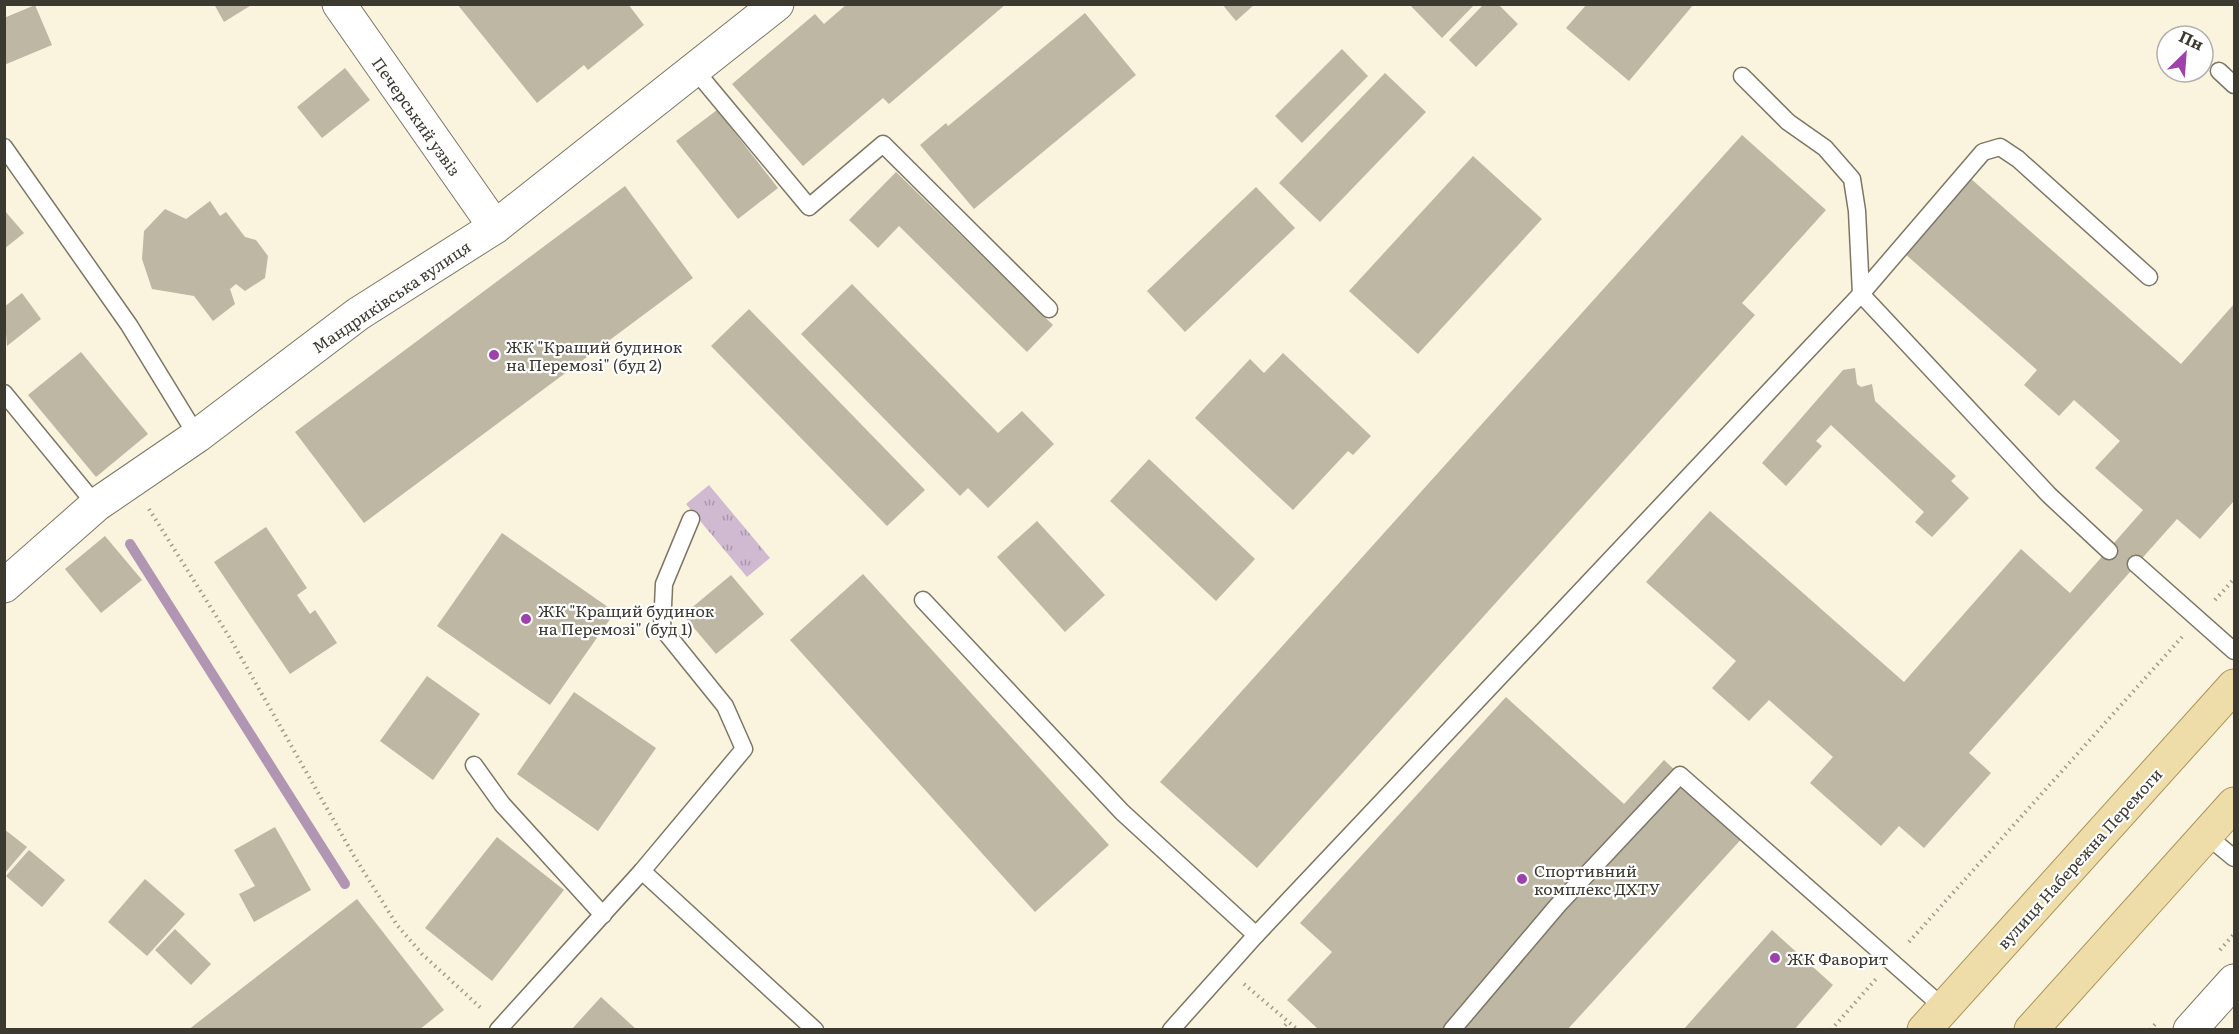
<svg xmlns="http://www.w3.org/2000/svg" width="2239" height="1034" font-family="Literata,serif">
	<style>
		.grass { fill: url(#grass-tufts) }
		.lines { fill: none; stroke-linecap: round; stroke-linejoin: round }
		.stream { stroke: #b196b4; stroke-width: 10 }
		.building { fill: #bdb7a3 }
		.lane-casing { stroke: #7c7664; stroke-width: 19 }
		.street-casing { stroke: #7c7664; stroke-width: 35 }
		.primary-casing { stroke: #a9955a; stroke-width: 35 }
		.path { stroke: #a09b8c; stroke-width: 4; stroke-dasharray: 1.5 4.5; stroke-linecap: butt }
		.lane { stroke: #fff; stroke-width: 16 }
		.street { stroke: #fff; stroke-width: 33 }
		.primary { stroke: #eedda9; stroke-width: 33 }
		.poi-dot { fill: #9f41aa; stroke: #fff; stroke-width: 2 }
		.labels { text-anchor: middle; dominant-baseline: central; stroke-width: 4.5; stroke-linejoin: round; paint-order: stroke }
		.street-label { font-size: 16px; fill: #3c3931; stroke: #fff }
		.poi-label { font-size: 16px; fill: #3c3931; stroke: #fff; text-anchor: start }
	</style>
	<defs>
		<pattern id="grass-tufts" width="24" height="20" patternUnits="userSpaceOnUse" patternTransform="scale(1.5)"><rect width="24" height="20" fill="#d0bad1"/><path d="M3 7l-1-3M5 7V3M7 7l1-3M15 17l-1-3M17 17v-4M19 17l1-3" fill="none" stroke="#aa98aa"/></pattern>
	</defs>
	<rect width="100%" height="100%" fill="#faf3de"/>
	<polygon class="grass" points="709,485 770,558 747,577 686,504"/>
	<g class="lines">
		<polyline class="stream" points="130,544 345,884"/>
	</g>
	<g class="building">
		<polygon points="214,4 253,4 224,22"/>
		<polygon points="457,4 628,4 644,25 588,70 584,65 537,103"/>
		<polygon points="847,4 1006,4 889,104 883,98 803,166 732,84 815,14 824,24"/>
		<polygon points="1222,4 1255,4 1236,21"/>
		<polygon points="1409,4 1475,4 1442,38"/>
		<polygon points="1484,4 1498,4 1518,24 1476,67 1449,40"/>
		<polygon points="1587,4 1694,4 1629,81 1566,28"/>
		<polygon points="35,5 52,45 4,65 4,18"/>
		<polygon points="1085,13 1136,75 974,209 920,145 946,123 948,126"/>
		<polygon points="1342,49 1368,76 1302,143 1275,116"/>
		<polygon points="345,68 370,100 322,138 297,107"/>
		<polygon points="1385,73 1426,112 1320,222 1279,183"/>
		<polygon points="717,110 778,188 738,219 676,141"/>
		<polygon points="1742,135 1826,210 1742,303 1755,315 1257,868 1160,782"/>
		<polygon points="1473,156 1542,219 1418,354 1349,291"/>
		<polygon points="896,172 1053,325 1027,352 899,226 878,248 849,220"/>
		<polygon points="1970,178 2181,364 2234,304 2234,501 2200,539 2177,519 1969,753 1991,773 1924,848 1899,826 1881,846 1810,783 1833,757 1769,700 1749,721 1712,688 1736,661 1646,582 1710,511 1904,682 2021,549 2070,593 2143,510 2095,468 2120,441 2074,400 2059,416 2024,385 2037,370 1904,253"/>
		<polygon points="625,186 693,278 364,523 295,432"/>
		<polygon points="1256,187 1295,228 1185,332 1147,291"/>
		<polygon points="210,201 220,216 226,212 245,237 256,240 268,256 265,278 245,291 236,284 230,289 235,304 213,321 194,296 152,289 142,259 144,231 165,209 186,219"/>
		<polygon points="4,210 24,233 4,249"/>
		<polygon points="852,284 998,433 1022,411 1054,444 988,508 968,488 960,496 801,334"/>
		<polygon points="22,293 41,319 7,346 4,307"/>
		<polygon points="749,309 925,490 887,526 711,346"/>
		<polygon points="81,352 148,434 96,477 28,395"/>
		<polygon points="1283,353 1371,436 1353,455 1348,451 1293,510 1195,418 1250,359 1264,373"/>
		<polygon points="1855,368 1857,384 1861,387 1872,384 1875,401 1956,476 1951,481 1969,498 1932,537 1915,522 1924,512 1831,425 1816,441 1822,446 1786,486 1762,463 1843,370"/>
		<polygon points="1149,459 1255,559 1216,601 1110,501"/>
		<polygon points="1037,521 1105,595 1065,632 997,557"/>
		<polygon points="266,527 307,588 297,595 310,614 315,610 337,643 290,674 214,562"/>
		<polygon points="502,533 615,612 550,705 437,626"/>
		<polygon points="105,536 142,580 101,613 65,569"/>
		<polygon points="863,574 1109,845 1035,912 790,640"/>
		<polygon points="731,575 764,614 716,654 683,615"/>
		<polygon points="427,676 480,714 433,780 380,741"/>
		<polygon points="574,692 656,748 598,831 517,774"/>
		<polygon points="1506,697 1624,804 1664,760 1745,835 1567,1030 1319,1030 1287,1000 1332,952 1300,923"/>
		<polygon points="275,827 311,890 254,922 239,894 255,886 234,850"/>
		<polygon points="4,829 27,847 4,874"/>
		<polygon points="497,837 564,890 492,981 425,928"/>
		<polygon points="29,850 65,880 42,907 6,876"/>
		<polygon points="145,879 185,914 147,956 108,922"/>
		<polygon points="357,899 444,1010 419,1030 188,1030"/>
		<polygon points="175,929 211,964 191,985 155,950"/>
		<polygon points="1772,930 1833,985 1794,1030 1683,1030"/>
		<polygon points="601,997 637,1030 571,1030"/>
	</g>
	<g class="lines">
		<defs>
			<g id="lane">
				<polyline points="695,70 809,207 883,144 1049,309"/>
				<polyline points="2219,71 2234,85"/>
				<polyline points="1742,76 1788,122 1825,148 1852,179 1857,211 1861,294"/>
				<polyline points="4,147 129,325 197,436"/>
				<polyline points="1861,294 1983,152 2000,147 2018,159 2149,277"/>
				<polyline points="4,393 96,505"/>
				<polyline points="2136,564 2234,651"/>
				<polyline points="923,600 1122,812 1256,935"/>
				<polyline points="474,765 502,804 603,915"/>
				<polyline points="2206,835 2234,858"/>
				<polyline points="642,871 815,1030"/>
				<polyline points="498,1030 642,871 744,749 725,706 662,628 664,584 691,519"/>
				<polyline points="1171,1030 1256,935 1861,294 2049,495 2109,551"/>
				<polyline points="1452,1030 1558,905 1680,775 1944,1008"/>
			</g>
			<g id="street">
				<polyline points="339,4 495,227"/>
				<polyline points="4,586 96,505 197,436 358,314 495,227 777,4"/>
				<polyline points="2190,1030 2234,981"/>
			</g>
			<g id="primary">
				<polyline points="1924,1030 2234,686"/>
				<polyline points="2031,1030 2234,804"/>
			</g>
		</defs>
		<use href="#lane" class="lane-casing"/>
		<use href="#street" class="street-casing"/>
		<use href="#primary" class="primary-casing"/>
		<g class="path">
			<polyline points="149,509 230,638 354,856 397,925 422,954 482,1009"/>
			<polyline points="2215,600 2234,579"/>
			<polyline points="1909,942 2182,637"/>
			<polyline points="2220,950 2234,934"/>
			<polyline points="1244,984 1298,1030"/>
			<polyline points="1281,1030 1289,1021"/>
			<polyline points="1831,1030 1876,979"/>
			<polyline points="2150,1030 2158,1021"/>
		</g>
		<use href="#lane" class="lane"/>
		<use href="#street" class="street"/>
		<use href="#primary" class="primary"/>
	</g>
	<g class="poi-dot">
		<circle cx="494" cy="355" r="6"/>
		<circle cx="526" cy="619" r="6"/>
		<circle cx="1522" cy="879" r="6"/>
		<circle cx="1775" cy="958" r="6"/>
	</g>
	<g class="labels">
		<g class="street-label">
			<text transform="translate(417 116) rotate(55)">Печерський узвіз</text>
			<text transform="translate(391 296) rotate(-34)">Мандриківська вулиця</text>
			<text transform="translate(2079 858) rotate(-48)">вулиця Набережна Перемоги</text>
		</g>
		<g class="poi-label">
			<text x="506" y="346">ЖК "Кращий будинок<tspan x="506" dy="18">на Перемозі" (буд 2)</tspan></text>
			<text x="538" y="610">ЖК "Кращий будинок<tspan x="538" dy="18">на Перемозі" (буд 1)</tspan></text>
			<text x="1534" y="870">Спортивний<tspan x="1534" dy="18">комплекс ДХТУ</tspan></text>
			<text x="1787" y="958">ЖК Фаворит</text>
		</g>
	</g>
	<rect width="2239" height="1034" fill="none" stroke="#3c3931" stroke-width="12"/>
	<g transform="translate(2185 54) rotate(25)"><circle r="28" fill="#ffffff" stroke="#b1b0ad" stroke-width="1.5"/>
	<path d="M0-4.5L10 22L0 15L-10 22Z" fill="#9f41aa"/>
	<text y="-9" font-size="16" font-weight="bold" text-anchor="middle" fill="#3c3931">Пн</text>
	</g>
</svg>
